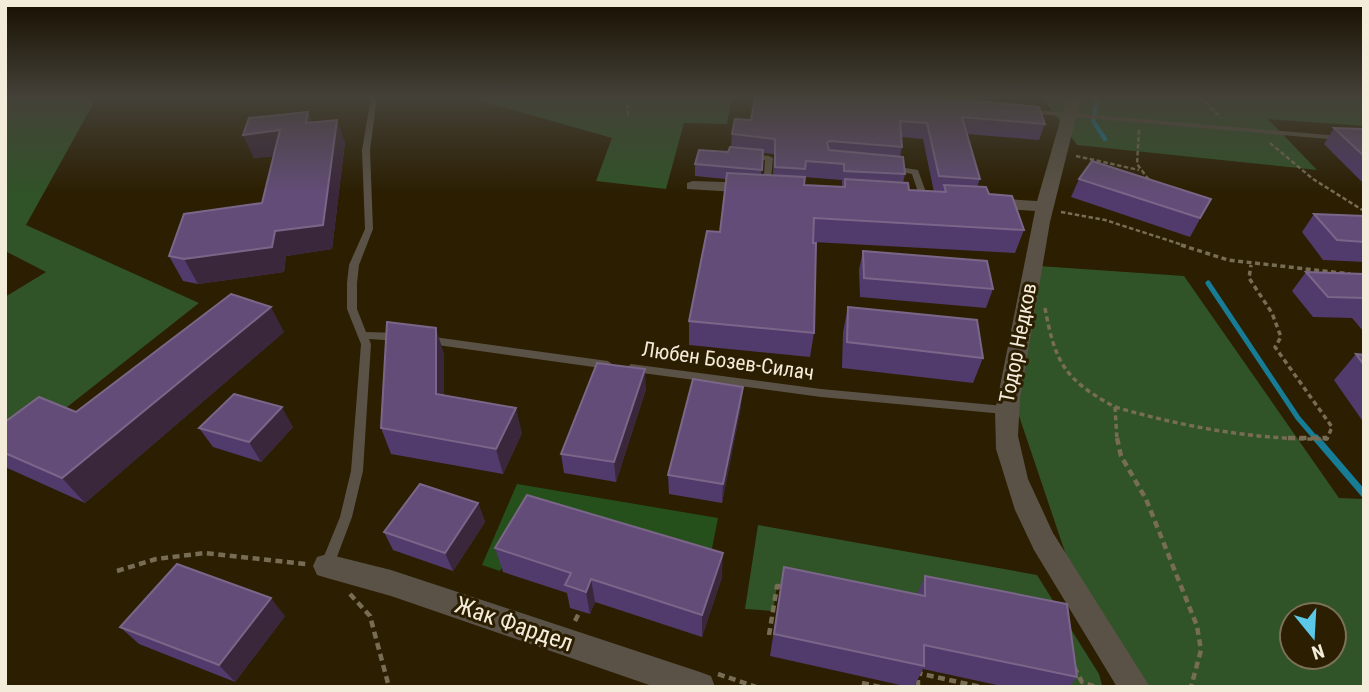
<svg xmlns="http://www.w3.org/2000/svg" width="1369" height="692" font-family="'Roboto Condensed',sans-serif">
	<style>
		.green { fill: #305327; fill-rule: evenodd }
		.forest { fill: #26501b }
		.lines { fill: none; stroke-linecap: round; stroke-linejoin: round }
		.stream-far2 { stroke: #177c96; stroke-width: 4.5 }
		.stream-far1 { stroke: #177c96; stroke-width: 5 }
		.stream { stroke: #177c96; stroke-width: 7 }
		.path-far2 { stroke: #776c54; stroke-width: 2.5; stroke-dasharray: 4.5 2.5; stroke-linecap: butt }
		.path-far1 { stroke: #776c54; stroke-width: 3.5; stroke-dasharray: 5 3.5; stroke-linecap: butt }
		.path { stroke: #776c54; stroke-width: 4.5; stroke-dasharray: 7 4.5; stroke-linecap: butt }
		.lane { fill: #5a5246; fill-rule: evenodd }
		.street { fill: #5a5246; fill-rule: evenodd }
		.wall { fill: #513a6c; fill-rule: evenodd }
		.shaded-wall { fill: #3b273c }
		.building { fill: #634d78; stroke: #7a6688; stroke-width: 2 }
		.labels { text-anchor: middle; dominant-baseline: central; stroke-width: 6; stroke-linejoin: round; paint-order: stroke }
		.street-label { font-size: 21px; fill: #f4ecdb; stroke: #2b1e01 }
		.near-street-label { font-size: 24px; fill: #f4ecdb; stroke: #2b1e01 }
	</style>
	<rect width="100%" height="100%" fill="#2b1e01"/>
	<g class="green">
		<polygon points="5,97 97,97 26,225 199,303 5,456 5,297 46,272 5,251"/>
		<polygon points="467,97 732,97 727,124 684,123 666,189 596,181 612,138"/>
		<polygon points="983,97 1364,97 1364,126 1268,119 1317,170 1077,145 1044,100"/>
		<path d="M1039 266 1184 276 1339 498 1364 499V687H1145L1067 558 1017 410ZM1292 615H1334V657H1292Z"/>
		<polygon points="758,525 1037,575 1099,674 1102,685 1065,687 910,613 777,586 773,611 745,609"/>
	</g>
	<polygon class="forest" points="517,484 718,518 708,569 532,515 500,571 482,565"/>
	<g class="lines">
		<polyline class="stream-far2" points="1098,97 1093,121 1105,139"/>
		<polyline class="stream-far1" points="1208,283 1298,418 1317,440"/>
		<polyline class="stream" points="1316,438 1364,494"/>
		<g class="path-far2">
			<polyline points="627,97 628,117"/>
			<polyline points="1201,97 1221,118"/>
			<polyline points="1139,130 1137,164 1149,180"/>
			<polyline points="1270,143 1313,179 1364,211"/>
			<polyline points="1076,156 1139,170"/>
			<polyline points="1061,212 1105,220 1186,246"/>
		</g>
		<g class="path-far1">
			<polyline points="1181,245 1228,260 1350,274"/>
			<path d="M1045 308C1055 363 1065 380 1115 407L1117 440"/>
			<path d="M1115 407C1184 427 1255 440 1327 439L1332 427 1275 347 1281 337 1272 313 1249 278 1251 265"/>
		</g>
		<g class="path">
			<polyline points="1117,438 1121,456 1146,499 1197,626 1201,650 1191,687"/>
			<polyline points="1288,438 1327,438"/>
			<polyline points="117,571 156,559 205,553 306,564"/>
			<polyline points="350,594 370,616 389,687"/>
			<polyline points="575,621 580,611"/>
			<polyline points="769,635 777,586 784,587"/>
			<polyline points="1074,667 1082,682 1096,687"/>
			<polyline points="718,674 756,687"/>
			<polyline points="862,683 880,687"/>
			<polyline points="918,687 918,673 981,687"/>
		</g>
		<g class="lane">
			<polygon points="371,97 377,97 370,150 373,229 359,265 357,283 357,309 366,332 400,333 405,337 400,341 369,339 371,344 363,471 352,517 332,570 327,572 322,570 320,566 340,517 351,471 361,344 347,309 347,283 349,265 365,229 362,150"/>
			<polygon points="1024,109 1364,138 1364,142 1027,113 1024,113"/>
			<polygon points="748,154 769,156 773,158 770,191 764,191 763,189 765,160 748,158"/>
			<polygon points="887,165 918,170 928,198 927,200 921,200 920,198 912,174 887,169"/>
			<polygon points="427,336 608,361 613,365 608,369 423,343 422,340 423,337"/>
			<polygon points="631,364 821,389 1004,406 1008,407 1010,410 1008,413 1004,414 821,397 627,371 626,368"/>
		</g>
		<g class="street">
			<polygon points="1067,97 1081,97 1050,222 1020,399 1018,436 1028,479 1053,533 1150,687 1117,687 1034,550 1015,510 996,449 995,411 1035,211 988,208 980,203 988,198 1037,201"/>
			<polygon points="693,181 754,183 762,188 754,193 687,189 687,183"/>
			<polygon points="327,554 391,570 700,672 711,676 715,687 655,687 391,596 327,578 317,575 313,566 317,557"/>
		</g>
	</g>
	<g class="wall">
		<path d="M755 97 1045 124 1039 140 967 134 980 179 977 187 989 194 1024 230 1015 253 813 242 814 333 810 357 689 345V321L720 232 726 179 695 176V164L728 152 731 147 732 134 751 120ZM901 137 923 139 934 192 909 190 903 183 905 174 900 156 902 147ZM763 153 774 154 773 175H761ZM804 177 842 180V187L804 185Z"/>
		<polygon points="308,112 312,122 345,142 332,249 286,256 284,272 198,284 183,281 169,256 262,203 274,156 254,158 243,135"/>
		<polygon points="1334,128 1364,129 1364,184 1324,144"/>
		<polygon points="1079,179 1211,199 1190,237 1071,197"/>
		<polygon points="1314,214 1364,216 1364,262 1323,260 1302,232"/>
		<polygon points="863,251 993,289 986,308 860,297 859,270"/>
		<polygon points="1306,272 1364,274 1364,332 1352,318 1313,317 1292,291"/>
		<polygon points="848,307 983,358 973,383 842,368 843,332"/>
		<polygon points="284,332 85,503 5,467 5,422 76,412"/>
		<polygon points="444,354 444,396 522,433 503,474 391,454 381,428"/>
		<polygon points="1356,354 1364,355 1364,423 1334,380"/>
		<polygon points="646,389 616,482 564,473 561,454"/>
		<polygon points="741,406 722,503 669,494 668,475"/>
		<polygon points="293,427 261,462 213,447 199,428"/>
		<polygon points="478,503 485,522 453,571 393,550 384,532"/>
		<polygon points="495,548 722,577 702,637 595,602 590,614 570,608 567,593 503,572"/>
		<polygon points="925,576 1077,677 1069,687 1006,687 923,669 914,687 909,687 770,656 780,591 917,594"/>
		<polygon points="285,616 235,682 139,644 120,627"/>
	</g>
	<g class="shaded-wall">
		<polygon points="308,112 316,134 306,123"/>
		<polygon points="337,120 345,142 332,249 286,256 284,272 198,284 184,259 275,231"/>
		<polygon points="280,130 289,154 254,158 243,135"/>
		<polygon points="271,307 284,332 85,503 62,478"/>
		<polygon points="436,328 444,354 444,420 436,394"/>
		<polygon points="645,369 646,389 616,482 614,462"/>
		<polygon points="743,387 741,406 722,503 723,484"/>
		<polygon points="282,407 293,427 261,462 249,442"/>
		<polygon points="516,408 522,433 503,474 496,449"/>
		<polygon points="478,503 485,522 453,571 445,553"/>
		<polygon points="723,553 722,577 702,637 702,615"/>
		<polygon points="591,579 595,602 590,614 586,592"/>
		<polygon points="271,598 285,616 235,682 219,665"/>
	</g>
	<g class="building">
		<polygon points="755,97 932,97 1039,107 1045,124 962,117 980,179 939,176 927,123 900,121 902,147 830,141 827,143 829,150 903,157 905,174 844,171 844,164 806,161 805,169 775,167 775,139 732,134 735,119 751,120"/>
		<polygon points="308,112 306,123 337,120 323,225 275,231 272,247 184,259 169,256 184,214 262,203 280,130 243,135 249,118"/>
		<polygon points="1334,128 1364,129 1364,156"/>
		<polygon points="730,147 763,150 762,170 695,164 699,150 728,152"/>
		<polygon points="1092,161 1211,199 1200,218 1079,179"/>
		<polygon points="727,173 805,177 804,185 845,187 845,179 908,183 909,190 946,192 944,185 986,187 989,194 1012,196 1024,230 814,218 813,243 816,243 814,333 689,321 707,231 720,232"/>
		<polygon points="1314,214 1364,216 1364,242 1337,240"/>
		<polygon points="863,251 987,261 993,289 864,278"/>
		<polygon points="1306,272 1364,274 1364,298 1328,297"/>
		<polygon points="231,294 271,307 62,478 5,453 5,422 39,397 76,412"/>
		<polygon points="848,307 977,320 983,358 847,342"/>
		<polygon points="387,322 436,328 436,394 516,408 496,449 381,428"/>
		<polygon points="1356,354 1364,355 1364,365"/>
		<polygon points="597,363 645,369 614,462 561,454"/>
		<polygon points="693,379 743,387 723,484 668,475"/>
		<polygon points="234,394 282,407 249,442 199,428"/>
		<polygon points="420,484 478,503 445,553 384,532"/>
		<polygon points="527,495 723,553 702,615 591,579 586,592 565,585 571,573 495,548"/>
		<polygon points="177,564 271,598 219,665 120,627"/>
		<polygon points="784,567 925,596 925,576 1067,604 1077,677 924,645 924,666 774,634"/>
	</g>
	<linearGradient id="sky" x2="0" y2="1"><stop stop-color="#181001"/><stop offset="0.5" stop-color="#444138"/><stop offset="1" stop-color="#444138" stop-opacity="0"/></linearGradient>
	<rect width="1369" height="194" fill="url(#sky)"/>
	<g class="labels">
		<g class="street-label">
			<text transform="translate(1018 343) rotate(-79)">Тодор Недков</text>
			<text transform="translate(728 361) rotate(8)">Любен Бозев-Силач</text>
		</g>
		<g class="near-street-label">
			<text transform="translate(514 624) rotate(19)">Жак Фардел</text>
		</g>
	</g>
	<rect width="1369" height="692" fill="none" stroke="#f4ecdb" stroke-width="14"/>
	<g transform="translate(1313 636) rotate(162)"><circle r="33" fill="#2b1e01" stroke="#7b7058" stroke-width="2"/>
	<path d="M0-5L12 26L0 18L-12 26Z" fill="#5ac8e6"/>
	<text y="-10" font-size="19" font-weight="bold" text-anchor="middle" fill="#f4ecdb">N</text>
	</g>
</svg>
